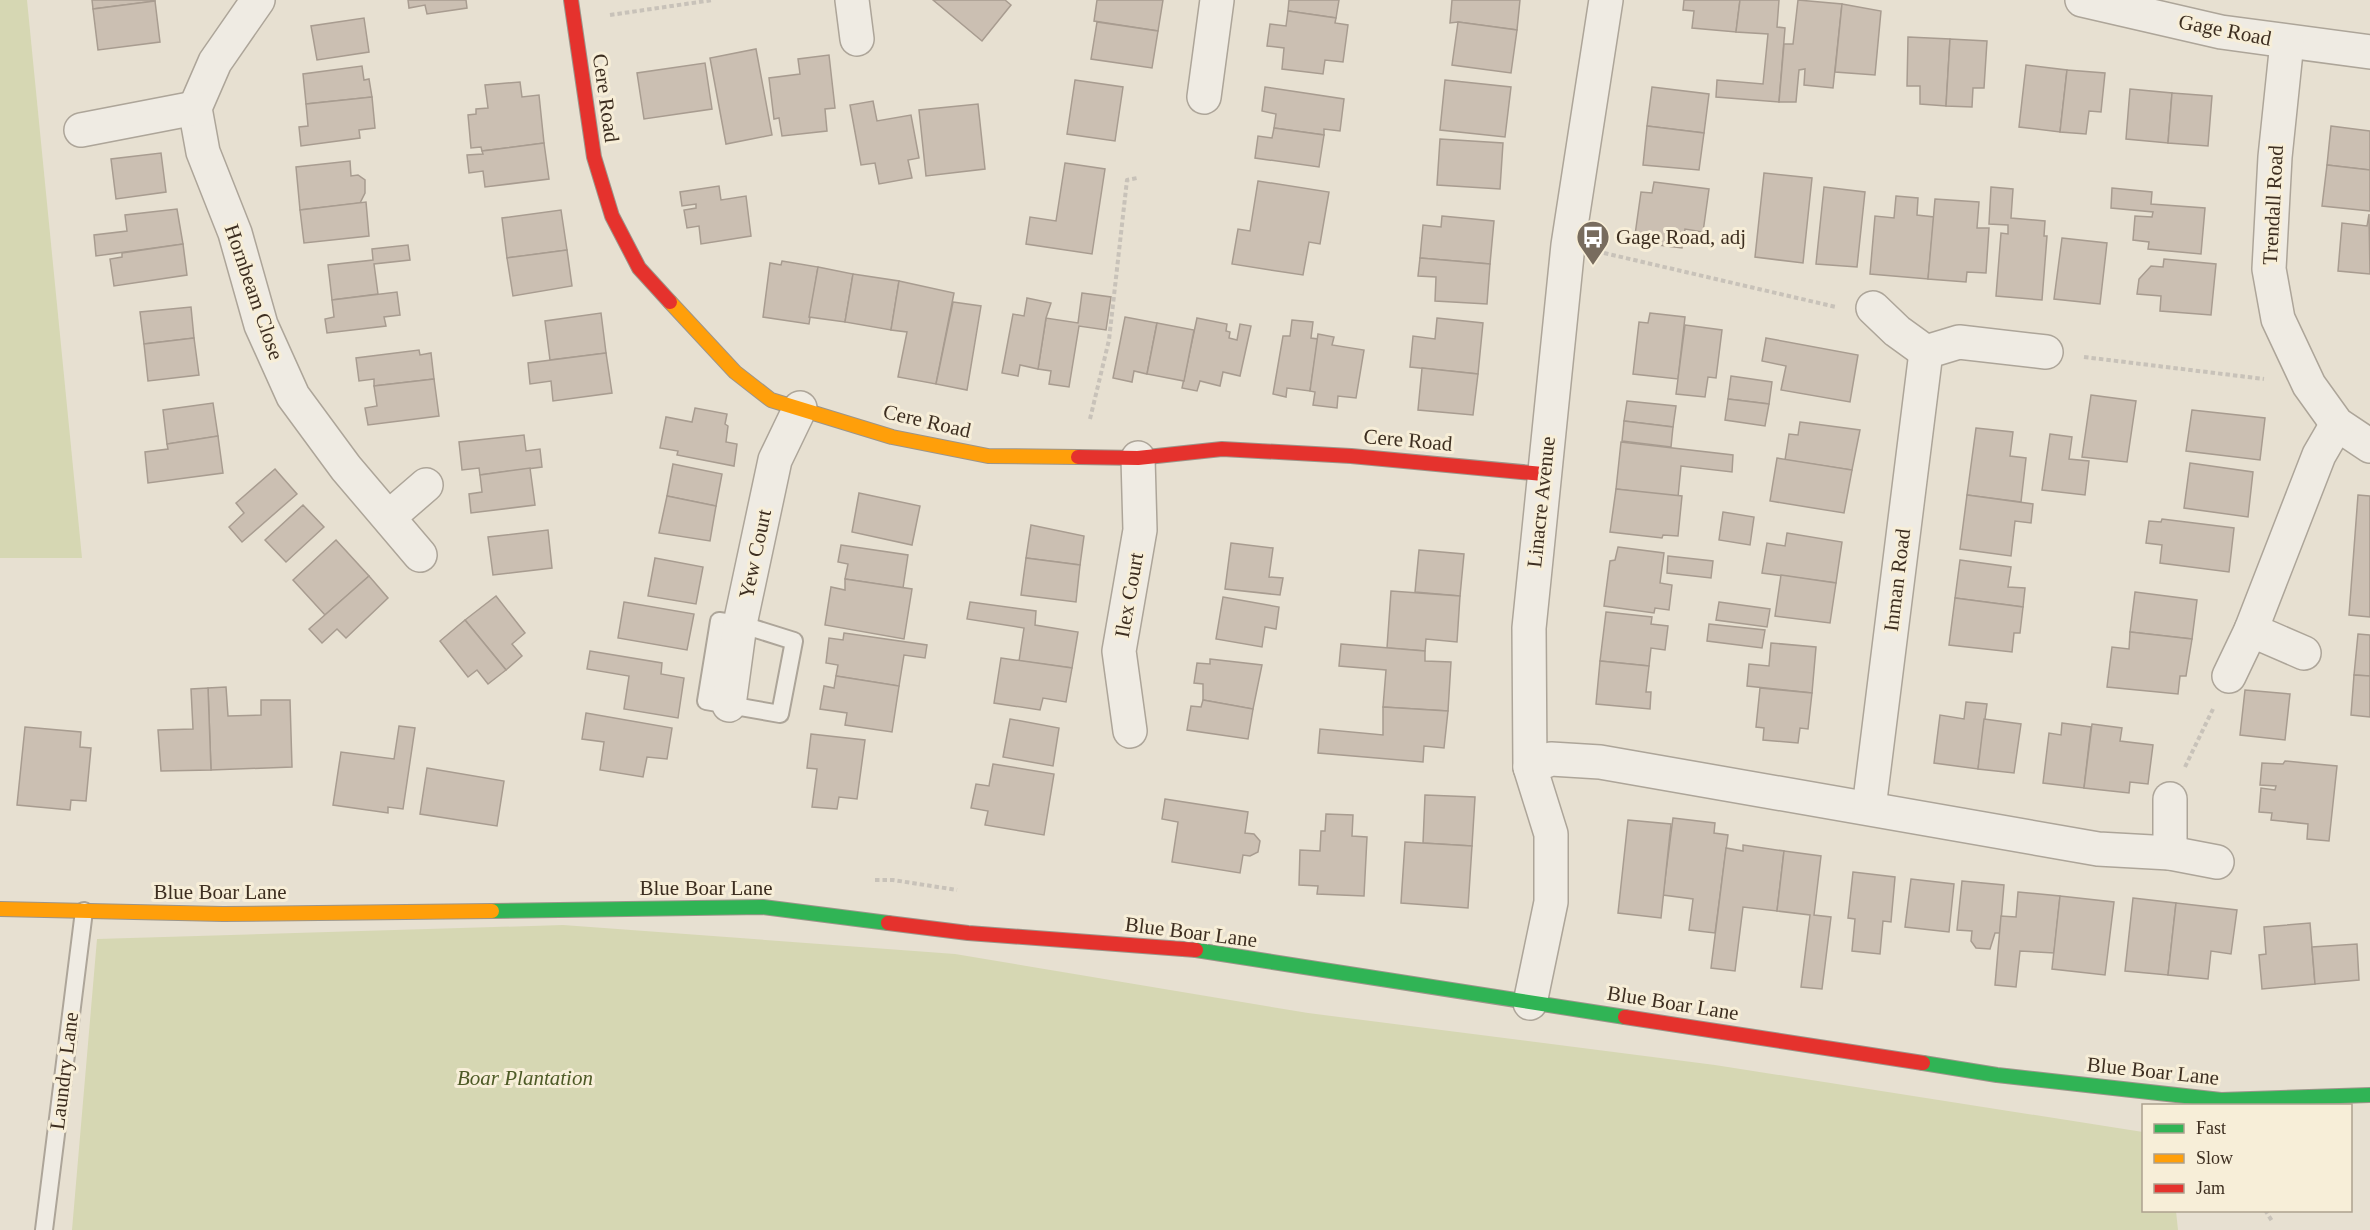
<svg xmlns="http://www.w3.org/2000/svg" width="2370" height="1230" font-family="'Times New Roman',serif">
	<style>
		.green { fill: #d6d7b3 }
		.building { fill: #cbbfb2; stroke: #a89c90; stroke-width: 1.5 }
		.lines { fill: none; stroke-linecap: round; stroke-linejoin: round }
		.lane-casing { stroke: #ada599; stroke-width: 20 }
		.street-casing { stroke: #ada599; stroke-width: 36 }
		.fast-casing { stroke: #9c958a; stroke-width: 16 }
		.slow-casing { stroke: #9c958a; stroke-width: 16 }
		.jam-casing { stroke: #9c958a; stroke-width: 16 }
		.path { stroke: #c8c2b9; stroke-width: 4; stroke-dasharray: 4.5 3; stroke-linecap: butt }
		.lane { stroke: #efebe3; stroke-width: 16 }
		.street { stroke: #efebe3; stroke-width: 33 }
		.fast { stroke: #30b455; stroke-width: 14 }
		.slow { stroke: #ff9f0a; stroke-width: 14 }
		.jam { stroke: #e5322d; stroke-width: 14 }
		.labels { text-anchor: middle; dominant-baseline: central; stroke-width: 6; stroke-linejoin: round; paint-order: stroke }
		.street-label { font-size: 21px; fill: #3d2e20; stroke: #f7eed8 }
		.poi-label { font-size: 21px; fill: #3d2e20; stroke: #f7eed8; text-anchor: start }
		.park-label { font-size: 21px; font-style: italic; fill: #4d5a26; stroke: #f7eed8 }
	</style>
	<rect width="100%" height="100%" fill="#e7e0d1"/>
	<g class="green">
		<polygon points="0,0 27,0 82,558 0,558"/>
		<polygon points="563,925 955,954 1308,1013 1715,1065 2143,1132 2144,1210 2176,1211 2178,1230 72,1230 97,939"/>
	</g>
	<g class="building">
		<polygon points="92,0 155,0 155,1 93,9"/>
		<polygon points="408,0 466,0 467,8 427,14 425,5 409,8"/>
		<polygon points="933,0 1005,0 1011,5 982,41"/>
		<polygon points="1097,0 1163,0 1158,31 1094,21"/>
		<polygon points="1289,0 1339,0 1336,18 1288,11"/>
		<polygon points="1452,0 1520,0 1517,30 1458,22 1450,23"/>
		<polygon points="1684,0 1740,0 1736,32 1692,28 1694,11 1683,10"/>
		<polygon points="1740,0 1779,0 1777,27 1785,28 1779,102 1716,97 1717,80 1763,84 1768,34 1736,32"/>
		<polygon points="1798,0 1842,4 1833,88 1804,85 1805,69 1799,70 1796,102 1779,102 1784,44 1793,44"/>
		<polygon points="155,1 160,42 98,50 93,9"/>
		<polygon points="1842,4 1881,11 1875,75 1835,72"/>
		<polygon points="1288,11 1336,18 1335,23 1348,25 1343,62 1325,60 1323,74 1282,69 1284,48 1267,46 1270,24 1286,26"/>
		<polygon points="364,18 369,52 317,60 311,26"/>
		<polygon points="1097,22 1158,31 1152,68 1091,59"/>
		<polygon points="1458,22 1517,30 1511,73 1452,65"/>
		<polygon points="1908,37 1950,39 1946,106 1920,104 1920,86 1907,86"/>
		<polygon points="1950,39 1987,41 1984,88 1973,88 1972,107 1946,106"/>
		<polygon points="756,49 772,135 726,144 710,58"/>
		<polygon points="829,55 835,108 825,109 827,131 782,136 779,118 774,119 769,78 800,74 798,59"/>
		<polygon points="705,63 712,109 644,119 637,73"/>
		<polygon points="2026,65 2067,70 2060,132 2019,127"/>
		<polygon points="362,66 364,80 369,79 372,97 306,104 303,74"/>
		<polygon points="2067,70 2105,73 2101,112 2089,111 2086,134 2060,132"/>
		<polygon points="1075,80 1123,87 1115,141 1067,134"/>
		<polygon points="1445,80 1511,87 1505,137 1440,130"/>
		<polygon points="520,82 522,97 539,95 544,143 482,151 481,147 471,148 468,115 476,114 476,109 488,108 485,85"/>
		<polygon points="1265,87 1344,99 1340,131 1324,129 1324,135 1274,128 1276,114 1262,111"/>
		<polygon points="1652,87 1709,94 1704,133 1647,126"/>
		<polygon points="2130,89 2172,93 2168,143 2126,139"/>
		<polygon points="2172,93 2212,96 2208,146 2168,143"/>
		<polygon points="372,97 375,128 359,130 360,138 301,146 299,127 308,126 306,104"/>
		<polygon points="873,101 877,121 911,115 919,158 908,160 912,178 879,184 875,163 861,165 850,105"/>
		<polygon points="978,104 985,169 926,176 919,110"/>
		<polygon points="1647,126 1704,133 1699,170 1643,165"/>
		<polygon points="2331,126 2370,131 2370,170 2327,165"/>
		<polygon points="1274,128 1324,135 1319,167 1255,158 1258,136 1272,138"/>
		<polygon points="1440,139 1503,143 1500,189 1437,185"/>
		<polygon points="544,143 549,179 485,187 483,171 469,173 467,155 483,154 482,151"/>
		<polygon points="161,153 166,192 116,199 111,159"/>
		<polygon points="350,161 351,176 358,175 365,180 365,193 360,203 300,210 296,167"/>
		<polygon points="1065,163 1105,169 1092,254 1026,244 1030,217 1056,221"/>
		<polygon points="2327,165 2370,170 2370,211 2322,206"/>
		<polygon points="1764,173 1812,178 1803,263 1755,257"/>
		<polygon points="1258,181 1329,192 1320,244 1309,242 1303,275 1232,264 1238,229 1250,231"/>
		<polygon points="1654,182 1709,189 1703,232 1685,229 1682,248 1634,242 1641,192 1652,193"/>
		<polygon points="719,186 721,200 746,196 751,236 701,244 699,226 687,228 684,210 696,208 696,204 682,206 680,192"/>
		<polygon points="1824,187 1865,192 1857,267 1816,264"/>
		<polygon points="1991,187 2013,189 2011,218 2045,221 2044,236 2047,236 2042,300 1996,296 2001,233 2008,234 2008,225 1989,224"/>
		<polygon points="2112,188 2152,192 2151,204 2205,208 2201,254 2148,249 2149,242 2133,240 2135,216 2152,217 2153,212 2111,208"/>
		<polygon points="1896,196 1918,198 1917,215 1934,217 1928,279 1870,274 1875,216 1894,218"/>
		<polygon points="1935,199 1979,202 1977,228 1989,228 1986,273 1967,272 1966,282 1928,279"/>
		<polygon points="366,202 369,236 304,243 300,210"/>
		<polygon points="177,209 183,244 96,256 94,235 127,231 125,215"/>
		<polygon points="561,210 567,250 507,258 502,218"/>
		<polygon points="2369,214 2370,274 2338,271 2342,223 2367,226"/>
		<polygon points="1442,216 1494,221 1490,264 1420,258 1423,225 1441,227"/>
		<polygon points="2062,238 2107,243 2100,304 2054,299"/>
		<polygon points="183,244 187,275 114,286 110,259 122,257 122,253"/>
		<polygon points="408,245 410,260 374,264 378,294 332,300 328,265 373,260 372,249"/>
		<polygon points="567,250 572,286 513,296 507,258"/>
		<polygon points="1420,258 1490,264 1487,304 1435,301 1436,277 1418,276"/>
		<polygon points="2164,259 2216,264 2211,315 2160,311 2161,296 2137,294 2139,279 2151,266 2163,267"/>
		<polygon points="782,261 818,267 809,324 763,317 770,263 781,265"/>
		<polygon points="818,267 853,274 845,322 809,317"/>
		<polygon points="853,274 899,281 891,330 845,322"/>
		<polygon points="899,281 954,293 936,384 898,377 907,332 891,330"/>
		<polygon points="397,292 400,315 384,317 386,326 327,333 325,319 334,317 332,300"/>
		<polygon points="1082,293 1111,297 1106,330 1079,326 1069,387 1049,384 1051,371 1038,369 1046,318 1078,323"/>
		<polygon points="1027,298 1051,303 1046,318 1038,369 1020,365 1018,376 1002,373 1013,314 1024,316"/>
		<polygon points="953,302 981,306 967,390 936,384"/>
		<polygon points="191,307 194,338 144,344 140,312"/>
		<polygon points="601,313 606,353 550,360 545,321"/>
		<polygon points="1650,313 1685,317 1678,379 1633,374 1639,322 1648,323"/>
		<polygon points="1125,317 1157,323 1147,374 1134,371 1132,382 1113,378"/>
		<polygon points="1197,318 1227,324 1226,331 1230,332 1229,338 1237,340 1240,324 1251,326 1240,376 1223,372 1220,386 1200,381 1197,391 1182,388"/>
		<polygon points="1437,318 1483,323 1478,374 1410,367 1413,336 1435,339"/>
		<polygon points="1292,320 1313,322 1311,338 1318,339 1310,391 1287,388 1286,397 1273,394 1283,336 1290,336"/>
		<polygon points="1157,323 1194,330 1184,381 1147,374"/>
		<polygon points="1685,325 1722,330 1716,378 1708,377 1705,397 1676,394"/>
		<polygon points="1318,334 1334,337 1332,345 1364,350 1356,398 1338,396 1337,408 1313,405 1315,392 1310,391"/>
		<polygon points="194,338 199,375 148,381 144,344"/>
		<polygon points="1766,338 1858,355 1850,402 1781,390 1786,366 1762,361"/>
		<polygon points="419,350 420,355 431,353 434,379 374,386 374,379 359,381 356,358"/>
		<polygon points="606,353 612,393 553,401 551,381 530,384 528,363"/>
		<polygon points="1422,368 1478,374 1473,415 1418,410"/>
		<polygon points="1731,376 1772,382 1769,404 1728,399"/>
		<polygon points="434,379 439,416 368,425 365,408 377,406 374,386"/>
		<polygon points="2091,395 2136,401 2127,462 2082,457"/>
		<polygon points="1728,399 1769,404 1765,426 1725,420"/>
		<polygon points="1627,401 1676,406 1673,427 1624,421"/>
		<polygon points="213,403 218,436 167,444 163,410"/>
		<polygon points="695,408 727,414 725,424 728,426 726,442 737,444 734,466 677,455 678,451 660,448 666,417 692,422"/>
		<polygon points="2192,410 2265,418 2260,460 2186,451"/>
		<polygon points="1624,421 1673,427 1671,447 1622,441"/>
		<polygon points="1800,422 1860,430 1852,470 1785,460 1789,434 1798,435"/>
		<polygon points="1976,428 2013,432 2010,456 2026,458 2021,502 1967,495"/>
		<polygon points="2050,434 2072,437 2069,459 2089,461 2085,495 2042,490"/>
		<polygon points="524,435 526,451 540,449 542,467 480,475 479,468 462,470 459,442"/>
		<polygon points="218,436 223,473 148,483 145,452 168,449 167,444"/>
		<polygon points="1621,442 1733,455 1732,472 1681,466 1678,497 1616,489"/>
		<polygon points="1777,458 1852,470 1844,513 1770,501"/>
		<polygon points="2190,463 2253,472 2248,517 2184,508"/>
		<polygon points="673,464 722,474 716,506 667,496"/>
		<polygon points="530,468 535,505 471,513 469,494 482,492 480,475"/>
		<polygon points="275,469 297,494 242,542 229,527 244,513 236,503"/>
		<polygon points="1616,489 1682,496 1678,536 1663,535 1662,538 1610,532"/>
		<polygon points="859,493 920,506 912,545 852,532"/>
		<polygon points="1967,495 2033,504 2031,523 2015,521 2011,556 1960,549"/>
		<polygon points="2358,495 2370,496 2370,617 2349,615"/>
		<polygon points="667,496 716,506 710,541 659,533"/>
		<polygon points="303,505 324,527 286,562 265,540"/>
		<polygon points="1723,512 1754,517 1750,545 1719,540"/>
		<polygon points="2162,519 2234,528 2229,572 2160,563 2162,545 2146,543 2149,521 2161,522"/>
		<polygon points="1031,525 1084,536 1080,565 1026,558"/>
		<polygon points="548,530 552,568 493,575 488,537"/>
		<polygon points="1787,533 1842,542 1836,583 1762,573 1767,543 1785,546"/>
		<polygon points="336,540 369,576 325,615 293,580"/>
		<polygon points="1231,543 1273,548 1269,577 1283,578 1280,595 1225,589"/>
		<polygon points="841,545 908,555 903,588 845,579 848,564 838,562"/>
		<polygon points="1618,547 1664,553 1660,583 1672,585 1669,610 1655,608 1654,613 1604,606 1610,561 1615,560"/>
		<polygon points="1419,550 1464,554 1460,596 1415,592"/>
		<polygon points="1668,556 1713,561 1711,578 1667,573"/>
		<polygon points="655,558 703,567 696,604 648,596"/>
		<polygon points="1026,558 1080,565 1076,602 1021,595"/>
		<polygon points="1960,560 2011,567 2008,587 2025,588 2023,607 1955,598"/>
		<polygon points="1781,575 1836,583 1830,623 1775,616"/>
		<polygon points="369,576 388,598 346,638 337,629 322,643 309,629"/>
		<polygon points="845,579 912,589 904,639 825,625 831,587 845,590"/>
		<polygon points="1391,591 1460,596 1457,642 1426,639 1425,651 1387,648"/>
		<polygon points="2135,592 2197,600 2192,639 2130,632"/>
		<polygon points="496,596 525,633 512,644 522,656 506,670 465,620"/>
		<polygon points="1223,597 1279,607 1276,629 1265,627 1262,647 1216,639"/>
		<polygon points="1955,598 2023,607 2020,633 2014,633 2012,652 1949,645"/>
		<polygon points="624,602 694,614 687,650 618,638"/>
		<polygon points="970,602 1036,611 1035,625 1078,632 1072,668 1019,661 1024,628 967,619"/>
		<polygon points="1719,602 1770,609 1767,627 1716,620"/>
		<polygon points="1606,612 1652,617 1651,624 1668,626 1665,650 1651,648 1649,666 1600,661"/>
		<polygon points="465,620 506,670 488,684 477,670 468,677 440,641"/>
		<polygon points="1709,624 1765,630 1762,648 1707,641"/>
		<polygon points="2130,632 2192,639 2186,676 2180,676 2178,694 2107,687 2112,647 2129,649"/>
		<polygon points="844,633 927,645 925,658 904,655 899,686 836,676 838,665 826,663 829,638 843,640"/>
		<polygon points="2358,634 2370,635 2370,676 2354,675"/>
		<polygon points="1771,643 1816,647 1812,693 1747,686 1749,664 1769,666"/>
		<polygon points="1341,644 1425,651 1425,661 1451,662 1448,711 1383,707 1386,670 1339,666"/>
		<polygon points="590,651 662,663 661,674 684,678 678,718 624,709 629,676 587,669"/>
		<polygon points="1001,658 1072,668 1066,702 1043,698 1040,710 994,703"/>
		<polygon points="1210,659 1262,665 1253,709 1203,700 1203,684 1194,683 1197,663 1210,664"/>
		<polygon points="1600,661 1649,666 1646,692 1651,692 1650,709 1596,704"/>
		<polygon points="2354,675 2370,676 2370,717 2351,715"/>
		<polygon points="836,676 899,686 892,732 845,725 847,713 820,709 824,686 834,688"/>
		<polygon points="226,687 228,716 261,715 261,700 290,700 292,767 211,770 208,688"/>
		<polygon points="208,688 211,770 161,771 158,730 193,729 191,689"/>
		<polygon points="1760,688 1812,693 1808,729 1800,728 1798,743 1763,740 1764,728 1756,727"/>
		<polygon points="2245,690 2290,694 2285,740 2240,735"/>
		<polygon points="1203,700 1253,709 1248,739 1187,730 1191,706 1201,707"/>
		<polygon points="1966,702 1987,704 1978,769 1934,763 1940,715 1964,719"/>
		<polygon points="1383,707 1448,711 1444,748 1424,746 1423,762 1318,753 1320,729 1383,735"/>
		<polygon points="586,713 672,728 667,759 647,757 643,777 600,770 604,742 582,739"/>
		<polygon points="1010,719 1059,728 1053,766 1003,757"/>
		<polygon points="1984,719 2021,724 2014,773 1978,769"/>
		<polygon points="2062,723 2091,727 2084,788 2043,783 2049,733 2061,735"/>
		<polygon points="2092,724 2122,728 2120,741 2153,745 2148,784 2130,782 2129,793 2084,788"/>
		<polygon points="399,726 415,728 403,809 388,807 388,813 333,805 341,752 394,759"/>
		<polygon points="25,727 81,732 80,747 91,748 86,801 71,800 70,810 17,805"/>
		<polygon points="811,734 865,740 857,799 839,797 837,809 812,807 817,769 807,768"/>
		<polygon points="2285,761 2337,766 2329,841 2307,839 2308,824 2271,820 2272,813 2259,812 2261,788 2275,790 2276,786 2260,785 2262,763 2283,764"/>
		<polygon points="993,764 1054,774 1044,835 985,825 988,811 971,808 976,784 989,786"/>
		<polygon points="427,768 504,781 497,826 420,814"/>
		<polygon points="1425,795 1475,797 1472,846 1423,843"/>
		<polygon points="1165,799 1248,812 1245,833 1254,834 1260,841 1258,852 1250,856 1243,855 1240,873 1172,862 1178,822 1162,819"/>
		<polygon points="1326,814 1353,815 1352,836 1367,837 1364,896 1317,894 1318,886 1299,885 1300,850 1320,851 1321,831 1325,831"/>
		<polygon points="1673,818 1715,823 1714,833 1728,835 1715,933 1689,930 1693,899 1663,895"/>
		<polygon points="1628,820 1671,824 1661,918 1618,913"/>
		<polygon points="1405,842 1472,846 1468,908 1401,903"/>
		<polygon points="1743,845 1784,851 1777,911 1743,907 1735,971 1711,968 1726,848 1743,851"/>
		<polygon points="1784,851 1821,856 1814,915 1831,917 1822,989 1801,987 1810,915 1777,911"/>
		<polygon points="1853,872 1895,877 1891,922 1883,921 1880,954 1852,951 1855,919 1848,918"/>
		<polygon points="1911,879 1954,884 1949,932 1905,927"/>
		<polygon points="1962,881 2004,885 2000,933 1995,933 1990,949 1976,948 1971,941 1972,931 1957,930"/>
		<polygon points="2018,892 2060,896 2054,953 2020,951 2016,987 1995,985 2001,916 2016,917"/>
		<polygon points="2060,896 2114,902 2105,975 2052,969"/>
		<polygon points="2133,898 2176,903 2168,975 2125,971"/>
		<polygon points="2176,903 2237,910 2231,954 2211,951 2208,979 2168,975"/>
		<polygon points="2310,923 2315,984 2262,989 2259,955 2266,954 2264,927"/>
		<polygon points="2357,944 2359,980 2315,984 2312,947"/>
	</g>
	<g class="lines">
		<defs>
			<g id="lane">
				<polygon points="719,621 740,624 794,641 780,714 706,701"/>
				<polyline points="44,1230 84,911"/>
			</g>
			<g id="street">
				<polyline points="258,0 215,62 195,108 203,152 235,233 261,325 293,396 346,468 420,555"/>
				<polyline points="852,0 857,39"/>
				<polyline points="2082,0 2221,32 2370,52"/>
				<polyline points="2287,42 2275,157 2269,269 2278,319 2309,385 2337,424 2370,446"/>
				<polyline points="1204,97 1217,0"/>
				<polyline points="81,130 195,108"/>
				<polyline points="1873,308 1897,331 1926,352"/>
				<polyline points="389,517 426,485"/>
				<polyline points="2251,630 2304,653"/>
				<polyline points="2229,676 2251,630 2319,455 2337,424"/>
				<polyline points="729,705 740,624 775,460 800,408"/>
				<polyline points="1130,731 1119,651 1140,530 1138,458"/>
				<polyline points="1530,767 1551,759 1600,762 2098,849 2170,853 2217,862"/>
				<polyline points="1869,808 1926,352 1959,342 2046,352"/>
				<polyline points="2170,853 2170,799"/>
				<polyline points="1530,1003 1551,902 1551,834 1530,767 1529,628 1568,245 1606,0"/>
			</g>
			<g id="fast">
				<polyline points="492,911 763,907 888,923"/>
				<polyline points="1196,950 1625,1017"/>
				<polyline points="1923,1063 1997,1075 2221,1100 2370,1095"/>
			</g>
			<g id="slow">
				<polyline points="670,302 735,372 771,400 892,437 988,456 1078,457"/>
				<polyline points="0,909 223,914 492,911"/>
			</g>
			<g id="jam">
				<polyline points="571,0 594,157 612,216 639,268 670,302"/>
				<polyline points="1078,457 1138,458 1222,449 1351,456 1543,474"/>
				<polyline points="888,923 968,933 1196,950"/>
				<polyline points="1625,1017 1923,1063"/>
			</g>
		</defs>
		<use href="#lane" class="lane-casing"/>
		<use href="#street" class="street-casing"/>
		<use href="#fast" class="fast-casing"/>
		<use href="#slow" class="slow-casing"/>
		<use href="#jam" class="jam-casing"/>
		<g class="path">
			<polyline points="610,15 713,0"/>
			<polyline points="1604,253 1836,307"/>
			<polyline points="2084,357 2264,379"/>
			<polyline points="1090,419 1109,340 1127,180 1137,178"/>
			<polyline points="2185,767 2213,709"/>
			<polyline points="875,880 893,880 957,890"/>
			<polyline points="2265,1210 2272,1221"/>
		</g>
		<use href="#lane" class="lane"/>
		<use href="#street" class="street"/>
		<use href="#fast" class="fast"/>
		<use href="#slow" class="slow"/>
		<use href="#jam" class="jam"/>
	</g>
	<defs>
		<symbol id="bus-pin" viewBox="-11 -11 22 30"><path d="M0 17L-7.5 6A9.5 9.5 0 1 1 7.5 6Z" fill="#786c5e" stroke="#f7eed8"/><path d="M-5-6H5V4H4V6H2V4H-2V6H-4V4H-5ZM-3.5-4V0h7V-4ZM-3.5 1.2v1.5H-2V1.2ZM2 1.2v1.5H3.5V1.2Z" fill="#fff"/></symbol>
	</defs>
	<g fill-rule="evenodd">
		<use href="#bus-pin" x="1574" y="218" width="38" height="52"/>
	</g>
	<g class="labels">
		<g class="street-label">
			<text transform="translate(2225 30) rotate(11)">Gage Road</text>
			<text transform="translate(606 98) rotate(82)">Cere Road</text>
			<text transform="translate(2273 205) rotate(-87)">Trendall Road</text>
			<text transform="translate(254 292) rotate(71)">Hornbeam Close</text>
			<text transform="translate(927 421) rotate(13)">Cere Road</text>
			<text transform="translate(1408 440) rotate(5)">Cere Road</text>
			<text transform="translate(1541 502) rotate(-84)">Linacre Avenue</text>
			<text transform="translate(755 554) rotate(-78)">Yew Court</text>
			<text transform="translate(1897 580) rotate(-83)">Inman Road</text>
			<text transform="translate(1129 595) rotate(-80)">Ilex Court</text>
			<text x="706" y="888">Blue Boar Lane</text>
			<text x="220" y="892">Blue Boar Lane</text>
			<text transform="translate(1191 932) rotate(7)">Blue Boar Lane</text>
			<text transform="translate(1673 1003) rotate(9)">Blue Boar Lane</text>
			<text transform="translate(64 1071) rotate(-83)">Laundry Lane</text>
			<text transform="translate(2153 1071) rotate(6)">Blue Boar Lane</text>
		</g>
		<g class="poi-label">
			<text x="1616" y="237">Gage Road, adj</text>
		</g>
		<g class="park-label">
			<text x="525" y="1078">Boar Plantation</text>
		</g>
	</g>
	<rect x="2142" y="1104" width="210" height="108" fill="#f7eed8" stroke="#ada18e" stroke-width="1.5"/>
	<rect x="2154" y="1124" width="30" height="9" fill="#30b455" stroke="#ada18e" stroke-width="1.5"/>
	<text x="2196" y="1134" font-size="18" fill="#3d2e20">Fast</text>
	<rect x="2154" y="1154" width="30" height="9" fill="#ff9f0a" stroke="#ada18e" stroke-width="1.5"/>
	<text x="2196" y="1164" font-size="18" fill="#3d2e20">Slow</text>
	<rect x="2154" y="1184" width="30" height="9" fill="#e5322d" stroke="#ada18e" stroke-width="1.5"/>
	<text x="2196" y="1194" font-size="18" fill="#3d2e20">Jam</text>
</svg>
